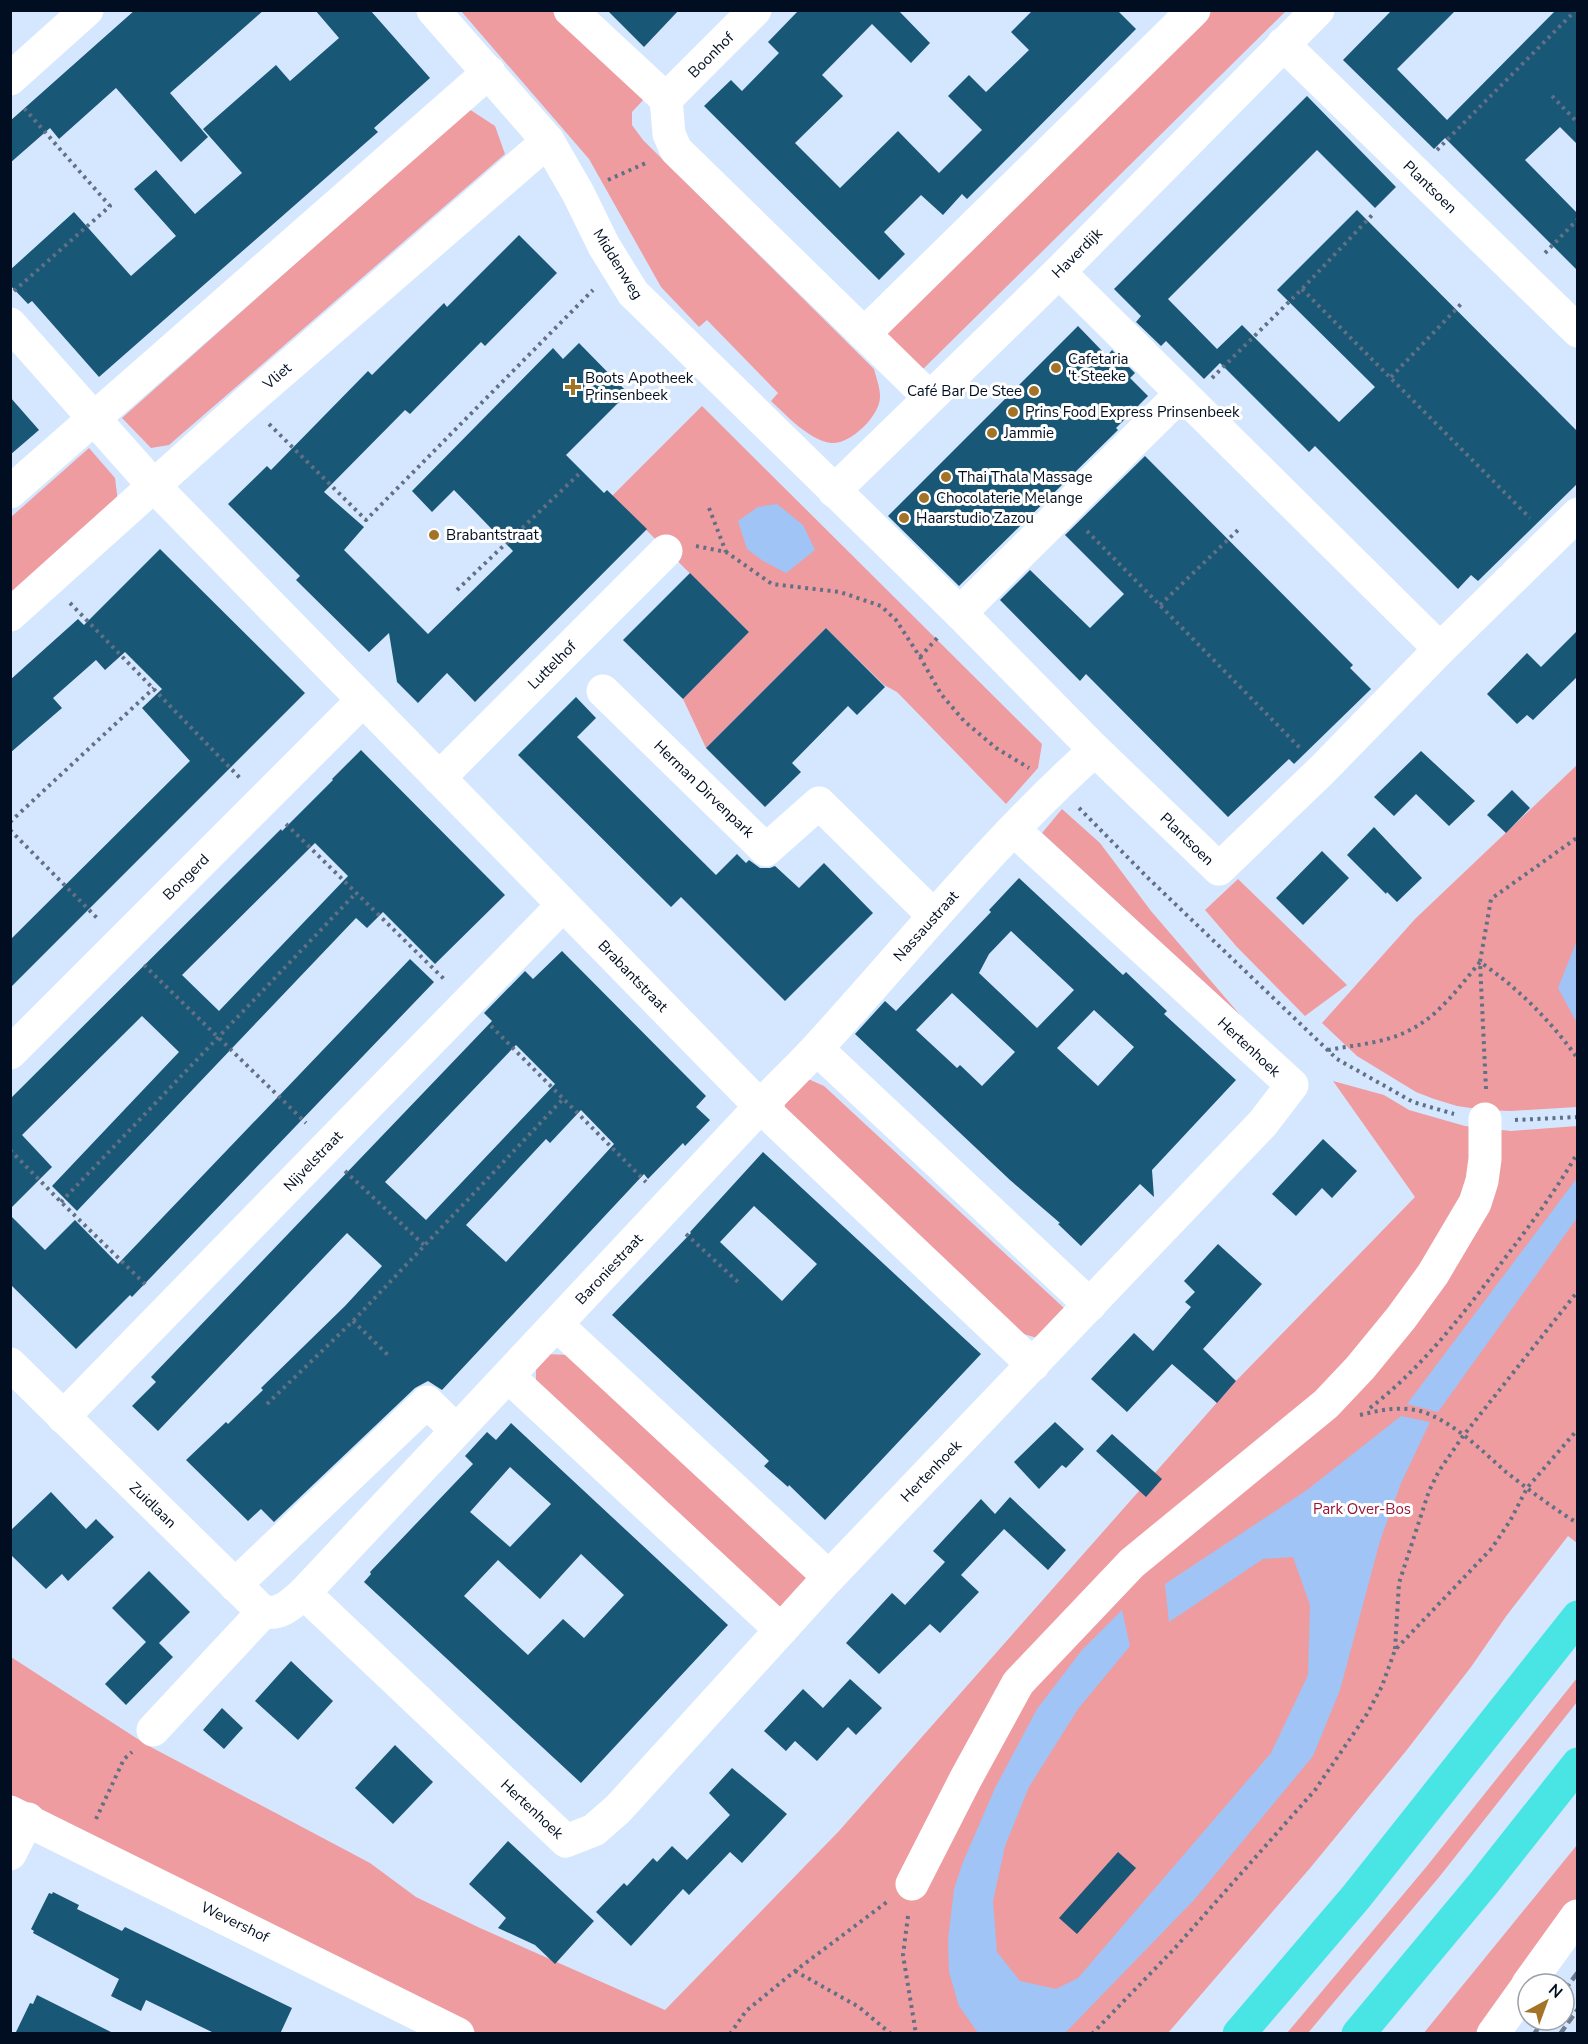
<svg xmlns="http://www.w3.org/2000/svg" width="1588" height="2044" font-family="'Nunito Sans',sans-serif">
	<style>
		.green { fill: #ef9ca1 }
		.water { fill: #9fc4f5 }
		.building { fill: #195776; fill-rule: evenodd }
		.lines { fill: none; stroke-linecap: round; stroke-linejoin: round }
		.path { stroke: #617085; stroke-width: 4; stroke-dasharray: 3 4.5; stroke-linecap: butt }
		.minor { stroke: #fff; stroke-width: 33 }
		.highway { stroke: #49e5e5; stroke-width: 33 }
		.rail { stroke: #6e7d93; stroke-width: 4.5; stroke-dasharray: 9 4.5; stroke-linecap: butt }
		.poi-dot { fill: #a37428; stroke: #fff; stroke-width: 2 }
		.labels { text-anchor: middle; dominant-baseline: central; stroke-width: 6; stroke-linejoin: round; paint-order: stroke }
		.street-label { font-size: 15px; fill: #010e21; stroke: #fff }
		.poi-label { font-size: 15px; fill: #010e21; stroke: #fff; text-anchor: start }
		.park-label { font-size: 15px; fill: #991635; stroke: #fff }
	</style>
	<rect width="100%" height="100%" fill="#d5e7fe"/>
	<g class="green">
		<path d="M461 11H552L632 89 645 98 632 112V125L643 140 874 369C876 377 880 387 880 396 881 415 850 445 831 443 809 440 786 415 771 401L778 393 707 320 699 327 661 287 589 159Z"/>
		<polygon points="1207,11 1286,11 917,375 881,339"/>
		<polygon points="469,109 495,126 505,154 169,445 151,448 122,418"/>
		<polygon points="702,406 1042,744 1038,768 1006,804 897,692 884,685 826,628 706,748 683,699 749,632 612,496"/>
		<polygon points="89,448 115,478 118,502 11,595 10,518"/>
		<polygon points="1577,765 1577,1107 1511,1111 1484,1110 1457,1106 1434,1099 1416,1092 1357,1056 1322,1023 1415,919"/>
		<polygon points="1062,809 1100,843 1151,911 1241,1016 1042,833"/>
		<polygon points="1238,879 1347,985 1305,1016 1237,947 1205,910"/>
		<polygon points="806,1078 824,1086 1064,1308 1037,1338 1017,1332 785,1108 785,1097"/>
		<polygon points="1333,1081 1384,1095 1409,1110 1465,1126 1511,1131 1577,1126 1577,1543 1568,1536 1507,1615 1471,1667 1406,1751 1311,1867 1168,2033 477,2033 11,1802 11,1657 147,1745 370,1863 416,1897 480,1928 665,2010 839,1831 1236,1381 1415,1197"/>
		<polygon points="547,1354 568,1355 810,1575 795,1603 772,1609 536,1383 536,1365"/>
		<polygon points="1577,1678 1577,1702 1440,1876 1308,2033 1287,2033 1427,1866"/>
		<polygon points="1577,1845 1577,1907 1485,2033 1423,2034"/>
	</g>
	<g class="water">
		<polygon points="777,504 803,525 815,550 786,573 763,561 747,549 738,521 758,507"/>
		<polygon points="1577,940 1578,1023 1577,1023 1558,988"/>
		<polygon points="1577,1178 1577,1218 1438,1412 1407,1404"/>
		<polygon points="1401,1416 1430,1422 1401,1483 1380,1541 1340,1690 1313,1756 1194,1900 1068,2030 1062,2034 978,2033 959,2006 949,1972 948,1940 954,1889 963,1862 995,1788 1037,1709 1082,1650 1122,1610 1130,1646 1078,1709 1029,1787 1005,1846 993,1901 997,1952 1020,1981 1056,1989 1078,1978 1271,1753 1308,1675 1310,1605 1293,1557 1263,1559 1169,1622 1165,1584 1307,1490"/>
	</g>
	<g class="building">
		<polygon points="135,10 264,10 170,93 208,137 181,162 116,88 59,139 50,128 10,163 10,121"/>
		<polygon points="315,10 370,10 430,78 374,128 378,132 99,377 32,301 28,304 10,285 10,270 74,212 131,276 176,236 134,189 156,170 195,214 242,173 203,129 276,65 290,81 339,38"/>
		<polygon points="607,10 679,10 644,47"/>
		<polygon points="799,10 898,10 930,43 911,63 872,24 822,75 843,96 795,143 840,188 898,131 939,173 982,130 948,96 969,75 986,92 1029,50 1011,32 1033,10 1117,10 1136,29 967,199 962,194 943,215 921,195 884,232 905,254 879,280 704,106 731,80 742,91 779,53 768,42"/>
		<polygon points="1392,10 1456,10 1397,69 1447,120 1556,10 1578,10 1578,145 1560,127 1525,160 1578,214 1578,271 1445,138 1434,149 1343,60"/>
		<polygon points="1307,96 1396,187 1375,208 1317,150 1168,299 1217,349 1242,325 1339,422 1375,387 1277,290 1357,210 1578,432 1578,483 1478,581 1471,575 1458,589 1315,446 1309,452 1220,363 1204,379 1166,341 1161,346 1136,322 1141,316 1114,289"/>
		<polygon points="519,235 557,273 485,346 481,342 410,414 405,410 324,492 364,527 344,550 428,634 513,551 454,490 432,512 412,491 553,348 563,359 579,343 628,393 566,455 604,493 607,490 647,529 475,702 447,673 418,703 397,682 389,633 369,652 296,580 300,576 228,504 267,466 271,470 368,371 372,375 444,303 447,307"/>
		<polygon points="1078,326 1107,356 1112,350 1135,373 1130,378 1148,396 1116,428 1118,430 959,586 888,516"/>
		<polygon points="10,397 39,430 10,455"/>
		<polygon points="1145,456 1353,665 1350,668 1371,689 1294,764 1289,759 1228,817 1086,674 1080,681 1000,600 1030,570 1090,628 1124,594 1065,535"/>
		<polygon points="160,549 305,693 10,988 10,940 190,761 142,708 162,689 125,652 105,670 96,660 53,698 62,708 10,753 10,680 78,619 84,625"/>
		<polygon points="690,573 749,632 683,699 623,640"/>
		<polygon points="826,628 885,687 857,715 848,706 792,763 801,772 765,807 706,748"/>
		<polygon points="1578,630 1578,676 1533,720 1527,715 1517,724 1487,694 1527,653 1541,667"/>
		<polygon points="576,697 596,718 577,737 716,875 737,854 746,863 749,860 760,868 770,868 775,866 799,888 824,863 873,913 785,1001 681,897 671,907 518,755"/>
		<path d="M361 750 505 895 435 964 383 912 367 928 356 918 77 1211 52 1186 179 1052 142 1016 22 1135 52 1167 10 1209V1099L281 829 282 831 333 780 332 779ZM315 843 348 876 219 1011 182 975Z"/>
		<polygon points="1421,751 1475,801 1449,826 1416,794 1394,816 1374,797"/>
		<polygon points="1512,790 1530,808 1506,833 1487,815"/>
		<polygon points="1374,827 1422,878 1397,902 1387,892 1386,894 1347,855"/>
		<polygon points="1322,851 1349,878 1303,925 1276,898"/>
		<path d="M1019 878 1123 975 1126 972 1167 1011 1164 1014 1236 1080 1152 1170 1154 1197 1140 1184 1081 1246 1058 1224 1060 1223 1010 1180 855 1034 885 1001 896 1011 991 912 989 910ZM1011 931 1074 990 1037 1028 979 973 989 954ZM952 993 1015 1052 982 1086 960 1065 957 1068 916 1030ZM1094 1010 1134 1047 1098 1086 1057 1048Z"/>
		<path d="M562 951 706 1096 696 1107 710 1120 685 1146 683 1143 648 1179 644 1174 442 1390 428 1381 415 1388 274 1522 261 1509 248 1521 186 1460 226 1422 228 1424 263 1390 261 1388 345 1306 382 1266 347 1233 158 1431 132 1406 156 1382 151 1377 492 1021 484 1013 525 971 533 979ZM516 1045 555 1084 426 1220 385 1182ZM581 1110 614 1144 506 1262 466 1225 546 1139 550 1143Z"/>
		<polygon points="410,959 434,982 132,1297 130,1295 76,1349 10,1284 10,1215 45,1250 75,1220 118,1264"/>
		<polygon points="1323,1139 1357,1171 1332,1198 1322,1188 1296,1216 1272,1194"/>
		<path d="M763 1152 981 1354 825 1520 789 1485 788 1487 764 1466 769 1461 612 1315 691 1233 690 1232ZM754 1206 817 1264 782 1301 720 1242Z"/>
		<polygon points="1218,1244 1262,1284 1203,1349 1236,1381 1217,1403 1172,1364 1127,1412 1091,1379 1134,1333 1153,1351 1191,1307 1185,1302 1195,1292 1184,1281"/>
		<polygon points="1055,1422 1084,1449 1066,1468 1062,1465 1039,1489 1014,1462"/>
		<path d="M511 1423 728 1625 581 1783 364 1582 371 1574 370 1572 473 1464 465 1456 487 1432 496 1440ZM510 1467 551 1504 510 1547 470 1512ZM581 1554 624 1595 584 1638 563 1619 528 1655 464 1596 498 1560 540 1599Z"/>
		<polygon points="1112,1434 1162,1479 1146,1497 1096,1451"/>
		<polygon points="51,1492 86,1529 96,1519 114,1537 68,1581 62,1574 46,1589 10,1554 10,1531"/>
		<polygon points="1010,1497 1066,1550 1048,1570 1004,1529 961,1575 979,1592 940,1633 930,1624 879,1674 846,1643 892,1593 905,1605 945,1562 933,1551 981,1499 995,1514"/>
		<polygon points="149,1571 190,1612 159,1643 173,1657 126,1705 105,1684 146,1642 112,1608"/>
		<polygon points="291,1661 333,1701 298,1740 255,1701"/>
		<polygon points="850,1679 882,1708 856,1735 848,1727 817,1761 795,1741 786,1751 764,1731 803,1689 823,1708"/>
		<polygon points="222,1708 243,1728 224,1749 203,1730"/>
		<polygon points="395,1745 433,1782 393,1824 355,1788"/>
		<polygon points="732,1768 787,1814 742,1863 730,1852 689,1895 683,1889 631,1946 596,1912 624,1883 627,1886 653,1858 657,1862 672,1846 687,1860 730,1815 709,1793"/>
		<polygon points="508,1841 594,1921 555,1964 535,1945 498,1928 506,1918 469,1884"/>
		<polygon points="1118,1852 1136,1868 1077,1934 1059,1918"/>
		<polygon points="53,1892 79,1905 77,1909 122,1931 125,1927 292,2008 280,2034 216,2034 146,2000 141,2011 111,1996 119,1979 33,1933 34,1931 31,1929 49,1893 52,1894"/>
		<polygon points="37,1995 115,2034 15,2034 30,2003 33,2004"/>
	</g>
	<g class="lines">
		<g class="path">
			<polyline points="1552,96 1578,123"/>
			<polyline points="1437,150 1576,10"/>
			<polyline points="608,180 648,162"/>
			<polyline points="1545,253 1578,219"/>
			<polyline points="1302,289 1530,518"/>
			<polyline points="14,291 110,206 23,107"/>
			<polyline points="1391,377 1461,304"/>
			<polyline points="1212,378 1302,289 1373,214"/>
			<polyline points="269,424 366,520 593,290"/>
			<polyline points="709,508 726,552"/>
			<polyline points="1087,531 1300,748"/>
			<polyline points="696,546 726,552 772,584 840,592 881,606 896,620 920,657 941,694 964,721 996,748 1029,768"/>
			<polyline points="457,590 580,473"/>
			<polyline points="70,603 240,778"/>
			<polyline points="1160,605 1238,530"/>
			<polyline points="920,657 939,636"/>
			<polyline points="1079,808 1147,877 1337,1059 1413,1102 1454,1114"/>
			<polyline points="10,822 154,688"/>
			<polyline points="286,824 445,980"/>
			<polyline points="10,830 98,919"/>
			<polyline points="144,965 306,1123"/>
			<polyline points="491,1026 646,1182"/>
			<path d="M1328 1050C1354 1045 1386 1043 1410 1030 1440 1015 1459 987 1480 962 1517 987 1551 1021 1578 1059"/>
			<polyline points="1486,1089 1480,962 1491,899 1578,837"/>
			<polyline points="1515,1120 1578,1117"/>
			<polyline points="10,1150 61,1202 146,1285"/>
			<polyline points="345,1171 424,1245"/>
			<polyline points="61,1202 356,893"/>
			<polyline points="686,1234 738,1282"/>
			<polyline points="353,1321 390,1357"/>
			<polyline points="267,1404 353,1321 563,1099"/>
			<path d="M1370 1408C1424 1366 1465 1312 1505 1258 1531 1224 1557 1189 1578 1152"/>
			<path d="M1360 1415C1380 1410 1399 1406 1420 1411 1453 1421 1481 1450 1506 1472 1528 1489 1550 1506 1574 1521L1578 1519"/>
			<polyline points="1395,1649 1399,1583 1429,1491 1439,1471 1463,1436 1578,1291"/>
			<polyline points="96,1819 124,1759 132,1752"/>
			<polyline points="908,1916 903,1955 916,2034"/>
			<polyline points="795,1971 859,2007 891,2034"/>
			<polyline points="730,2034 746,2011 795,1971 887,1902"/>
			<polyline points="1092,2034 1175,1948 1315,1790 1367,1714 1382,1686 1395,1650 1492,1548 1510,1521 1527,1488 1578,1429"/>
		</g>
		<g class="minor">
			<polyline points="433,10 548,141 578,193 604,246 633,293 960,613 1095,750 1219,869 1322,770 1440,649 1578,514"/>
			<polyline points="570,10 666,99 669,134 676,150 929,397"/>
			<polyline points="1283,44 1578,331"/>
			<polyline points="10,79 87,10"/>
			<polyline points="666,99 755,10"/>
			<polyline points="1059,272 1440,649"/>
			<polyline points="10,324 153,485 760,1106 1033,1365"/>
			<polyline points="864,334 1194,10"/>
			<polyline points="834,491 1059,272 1318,10"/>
			<polyline points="10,492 489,72"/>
			<polyline points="960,613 1181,394"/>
			<polyline points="10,615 247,402 548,141"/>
			<polyline points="603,691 766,850 819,803 934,916"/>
			<polyline points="439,778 666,551"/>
			<polyline points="817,1049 1090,1305"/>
			<polyline points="10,1053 362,701"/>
			<polyline points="557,1325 829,1577"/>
			<path d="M10 1364 263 1612C281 1615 292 1604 304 1593 455 1432 607 1271 757 1110 777 1088 798 1069 818 1047 909 948 994 840 1095 750"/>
			<polyline points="508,1376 781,1630"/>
			<polyline points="63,1417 563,905"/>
			<polyline points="235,1585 427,1402 456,1430"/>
			<polyline points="304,1593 566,1841 594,1830 618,1809 829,1577 1263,1123 1292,1085 1014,830"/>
			<polyline points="153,1730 263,1612"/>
			<polyline points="10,1812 458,2034"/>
			<polyline points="10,1854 28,1819"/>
			<polyline points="912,1884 965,1780 1018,1683 1132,1563 1326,1404 1360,1368 1401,1318 1433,1274 1475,1203 1482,1181 1485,1159 1485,1119"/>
			<polyline points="1528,1984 1577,1916"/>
			<polyline points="1493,2034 1528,1985"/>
		</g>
		<g class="highway">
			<polyline points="1239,2034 1356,1897 1578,1617"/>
			<polyline points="1358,2034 1483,1884 1578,1764"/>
		</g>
		<g class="rail">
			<polyline points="1564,1991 1578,1972"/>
			<polyline points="1534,2034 1544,2020"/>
			<polyline points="1560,2034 1578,2009"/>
		</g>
	</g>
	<g class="poi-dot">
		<circle cx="1056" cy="368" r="6"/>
		<path d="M570 378h6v6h6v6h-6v6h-6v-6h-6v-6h6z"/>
		<circle cx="1034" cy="391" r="6"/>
		<circle cx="1013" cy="412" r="6"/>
		<circle cx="992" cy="433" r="6"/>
		<circle cx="946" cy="477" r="6"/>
		<circle cx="924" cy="498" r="6"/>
		<circle cx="904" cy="518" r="6"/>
		<circle cx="434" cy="535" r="6"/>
	</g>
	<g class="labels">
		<g class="street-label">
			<text transform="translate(711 55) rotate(-45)">Boonhof</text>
			<text transform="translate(1430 187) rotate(44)">Plantsoen</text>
			<text transform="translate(1077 253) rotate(-45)">Haverdijk</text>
			<text transform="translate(618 264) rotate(58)">Middenweg</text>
			<text transform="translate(277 376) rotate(-41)">Vliet</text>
			<text transform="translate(552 665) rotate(-45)">Luttelhof</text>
			<text transform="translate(704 789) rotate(44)">Herman Dirvenpark</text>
			<text transform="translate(1187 839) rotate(44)">Plantsoen</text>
			<text transform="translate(186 877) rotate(-45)">Bongerd</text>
			<text transform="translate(926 926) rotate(-48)">Nassaustraat</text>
			<text transform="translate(633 976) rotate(46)">Brabantstraat</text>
			<text transform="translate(1249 1047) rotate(43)">Hertenhoek</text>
			<text transform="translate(313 1161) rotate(-46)">Nijvelstraat</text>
			<text transform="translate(609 1269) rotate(-47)">Baroniestraat</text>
			<text transform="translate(931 1471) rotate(-46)">Hertenhoek</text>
			<text transform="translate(153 1505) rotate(44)">Zuidlaan</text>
			<text transform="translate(532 1809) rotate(43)">Hertenhoek</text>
			<text transform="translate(235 1922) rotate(26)">Wevershof</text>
		</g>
		<g class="poi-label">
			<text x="1068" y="359">Cafetaria<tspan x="1068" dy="17">'t Steeke</tspan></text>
			<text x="585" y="378">Boots Apotheek<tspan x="585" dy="17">Prinsenbeek</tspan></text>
			<text x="1022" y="391" text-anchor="end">Café Bar De Stee</text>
			<text x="1025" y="412">Prins Food Express Prinsenbeek</text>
			<text x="1004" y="433">Jammie</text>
			<text x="958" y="477">Thai Thala Massage</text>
			<text x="936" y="498">Chocolaterie Melange</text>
			<text x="916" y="518">Haarstudio Zazou</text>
			<text x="446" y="535">Brabantstraat</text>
		</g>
		<g class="park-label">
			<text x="1362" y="1509">Park Over-Bos</text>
		</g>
	</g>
	<rect width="1588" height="2044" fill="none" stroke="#010e21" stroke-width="24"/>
	<g transform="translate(1546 2002) rotate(41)"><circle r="28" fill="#ffffff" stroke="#999fa6" stroke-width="1.5"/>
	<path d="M0-4.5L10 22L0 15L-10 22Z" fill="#a37428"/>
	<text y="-9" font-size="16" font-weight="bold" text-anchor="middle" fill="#010e21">N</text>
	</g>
</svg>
